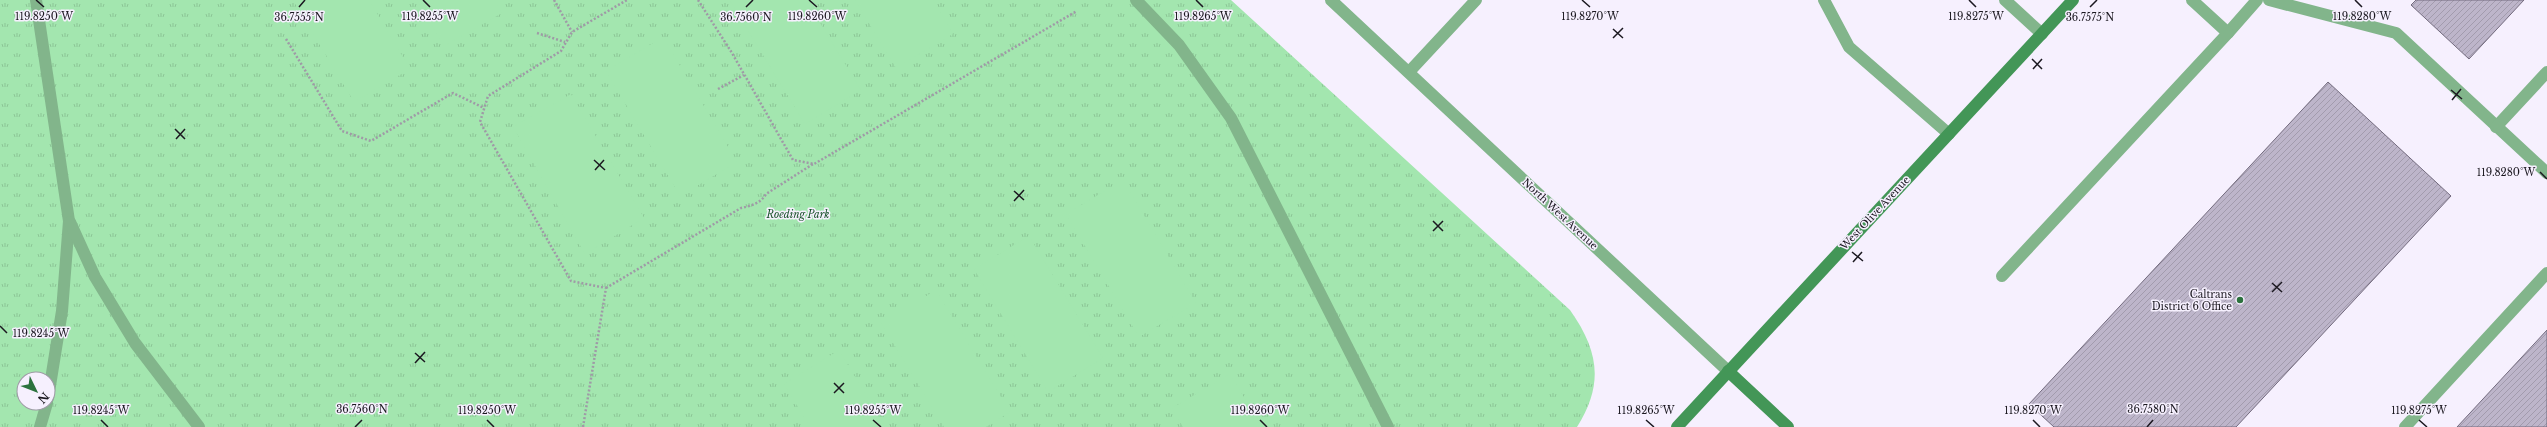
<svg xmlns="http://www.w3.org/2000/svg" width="2547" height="427" font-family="'Libre Baskerville',serif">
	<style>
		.grass { fill: url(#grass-tufts); fill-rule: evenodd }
		.pitch { fill: #a3e6af }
		.building { fill: url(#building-hatch); stroke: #736b7e }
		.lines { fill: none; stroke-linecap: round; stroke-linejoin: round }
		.path { stroke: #9f9aa6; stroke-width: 2.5; stroke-dasharray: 2 2; stroke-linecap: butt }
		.lane { stroke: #82b58b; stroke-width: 12 }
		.street { stroke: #82b58b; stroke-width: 12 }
		.secondary { stroke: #439657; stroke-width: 12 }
		.ticks { fill: none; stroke: #1b1820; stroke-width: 1.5 }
		.poi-dot { fill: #2c723e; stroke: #f6f0fe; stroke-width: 1.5 }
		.labels { text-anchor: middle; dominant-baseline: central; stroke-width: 3; stroke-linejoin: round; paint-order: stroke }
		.street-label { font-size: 10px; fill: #1b1820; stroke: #f6f0fe }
		.park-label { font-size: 10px; font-style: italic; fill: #144f25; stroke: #f6f0fe }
		.poi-label { font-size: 10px; fill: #1b1820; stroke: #f6f0fe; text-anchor: end }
		.ticks-label { font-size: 10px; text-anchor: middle; fill: #1b1820; stroke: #f6f0fe; stroke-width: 3; stroke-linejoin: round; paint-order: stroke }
	</style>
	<defs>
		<pattern id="grass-tufts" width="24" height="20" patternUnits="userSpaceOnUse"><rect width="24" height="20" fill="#a3e6af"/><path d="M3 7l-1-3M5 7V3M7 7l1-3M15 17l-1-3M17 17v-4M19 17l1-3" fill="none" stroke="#8cc596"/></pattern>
		<pattern id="building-hatch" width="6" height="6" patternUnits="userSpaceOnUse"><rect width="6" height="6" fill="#bdb5ca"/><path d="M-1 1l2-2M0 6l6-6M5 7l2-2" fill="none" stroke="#a29bad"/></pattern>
	</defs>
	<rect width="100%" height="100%" fill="#f6f0fe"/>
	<path class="grass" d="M0 0H1231L1570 310C1599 351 1604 384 1577 427H0ZM24 379H48V403H24Z"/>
	<g class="pitch">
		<polygon points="293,0 369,0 410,69 354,102"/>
		<polygon points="417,0 494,0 502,13 444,46"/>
		<polygon points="733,0 806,0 861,90 805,124 730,1"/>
		<polygon points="855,0 933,0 953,34 896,68"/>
		<polygon points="663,37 737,162 680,196 606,71"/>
		<polygon points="571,94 644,218 585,254 513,127"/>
		<polygon points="1123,180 1196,303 1139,337 1066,214"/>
		<polygon points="1029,236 1103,358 1048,392 974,269"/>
		<polygon points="936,290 1010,412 986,427 944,427 881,323"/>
		<polygon points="839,350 885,427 810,427 784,384"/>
		<polygon points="1230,374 1262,427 1183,427 1172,408"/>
	</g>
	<g class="building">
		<polygon points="2416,0 2524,0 2469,59 2411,5"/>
		<polygon points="2328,82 2451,196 2236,427 2054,427 2029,404"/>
		<polygon points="2547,330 2547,427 2457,427"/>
	</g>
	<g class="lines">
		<g class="path">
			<polyline points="554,0 572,32"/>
			<polyline points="698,0 732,53 793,160 814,164 1077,11"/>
			<polyline points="537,33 565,42"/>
			<polyline points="286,39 342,131 371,141 453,93 484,108"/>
			<polyline points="718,89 744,75"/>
			<path d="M606 288 741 208C751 206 761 203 766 194L813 164"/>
			<polyline points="583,427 606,288 571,281 480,122 488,96 561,51 572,32 627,0"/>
		</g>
		<g class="lane">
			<polyline points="36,0 69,221 62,311 48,398"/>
			<polyline points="1136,0 1179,45 1231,118 1388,427"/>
			<polyline points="1824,0 1849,47 1949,134"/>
			<polyline points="2005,0 2042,34"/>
			<polyline points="2269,0 2396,33 2547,173"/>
			<polyline points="2228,33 2257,0"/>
			<polyline points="1409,72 1476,0"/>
			<polyline points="2496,127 2547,72"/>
			<polyline points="70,222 95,277 135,343 199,427"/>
			<polyline points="2002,276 2228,33 2192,0"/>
			<polyline points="40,427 47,403"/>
			<polyline points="2405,427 2547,273"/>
		</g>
		<polyline class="street" points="1331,0 1728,371"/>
		<g class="secondary">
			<polyline points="1728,371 1788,427"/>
			<polyline points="1677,427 2073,0"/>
		</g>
	</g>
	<path class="ticks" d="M36 0 44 7M423 0 430 7M809 0 817 7M1196 0 1203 7M1582 0 1590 7M1969 0 1976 7M2355 0 2362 7M299 7 305 0M746 7 753 0M2090 7 2097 0M1613 29 1623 38M1613 38 1623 28M2032 59 2042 69M2033 69 2042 59M2451 90 2462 99M2452 100 2461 89M175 129 185 139M176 139 185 129M594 160 605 170M595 170 604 160M2540 172 2547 179M1014 191 1024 200M1014 201 1024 190M1433 221 1443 231M1433 231 1443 221M1852 252 1863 261M1853 262 1862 252M2272 283 2282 292M2272 292 2282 282M0 326 7 333M415 353 425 362M415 363 425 352M834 383 844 393M834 393 844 383M101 420 108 427M487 420 494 427M873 420 881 427M1260 420 1267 427M1646 420 1654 427M2033 420 2040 427M2419 420 2427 427M355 427 362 420M2147 427 2153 420"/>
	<circle class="poi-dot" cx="2240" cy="300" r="4"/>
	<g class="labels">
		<g class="street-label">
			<text transform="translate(1875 213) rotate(-47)">West Olive Avenue</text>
			<text transform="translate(1560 214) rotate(43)">North West Avenue</text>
		</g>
		<g class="park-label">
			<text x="798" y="214">Roeding Park</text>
		</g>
		<g class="poi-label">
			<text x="2232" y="294">Caltrans<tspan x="2232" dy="12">District 6 Office</tspan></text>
		</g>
	</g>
	<g class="ticks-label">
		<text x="2362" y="20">119.8280°W</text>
		<text x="430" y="20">119.8255°W</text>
		<text x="1590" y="20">119.8270°W</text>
		<text x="44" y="20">119.8250°W</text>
		<text x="817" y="20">119.8260°W</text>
		<text x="1203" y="20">119.8265°W</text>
		<text x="1976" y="20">119.8275°W</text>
		<text x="2090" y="21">36.7575°N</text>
		<text x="299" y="21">36.7555°N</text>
		<text x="746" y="21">36.7560°N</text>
		<text x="2506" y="176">119.8280°W</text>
		<text x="41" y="337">119.8245°W</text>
		<text x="362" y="413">36.7560°N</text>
		<text x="2153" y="413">36.7580°N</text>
		<text x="101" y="414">119.8245°W</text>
		<text x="487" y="414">119.8250°W</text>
		<text x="873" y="414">119.8255°W</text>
		<text x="1260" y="414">119.8260°W</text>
		<text x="1646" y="414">119.8265°W</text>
		<text x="2033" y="414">119.8270°W</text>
		<text x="2419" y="414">119.8275°W</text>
	</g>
	<g transform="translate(36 391) rotate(133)"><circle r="19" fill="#f6f0fe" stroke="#9e9aa5"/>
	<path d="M0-3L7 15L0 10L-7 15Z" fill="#2c723e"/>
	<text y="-6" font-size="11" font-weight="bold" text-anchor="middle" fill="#1b1820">N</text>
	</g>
</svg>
